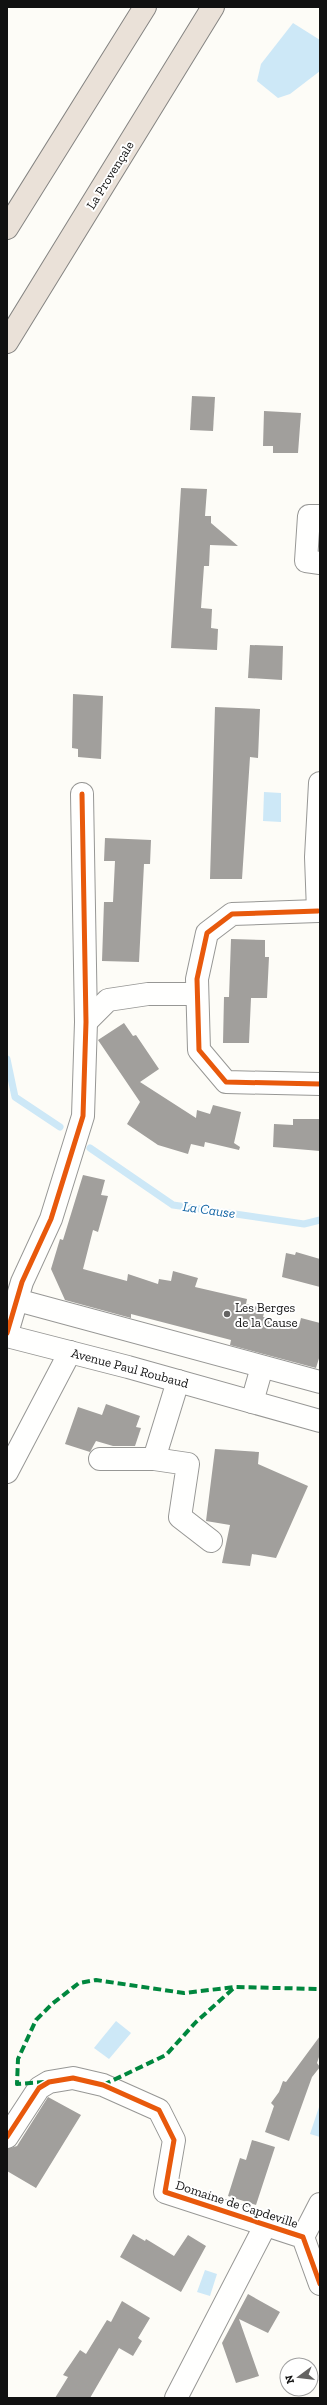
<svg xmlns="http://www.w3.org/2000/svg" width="327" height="2405" font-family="'Zilla Slab',serif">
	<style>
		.water { fill: #cde8f7 }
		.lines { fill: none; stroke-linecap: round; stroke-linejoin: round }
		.stream { stroke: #cde8f7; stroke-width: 7 }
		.building { fill: #a19f9c }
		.minor-casing { stroke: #979795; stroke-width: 24 }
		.highway-casing { stroke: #858482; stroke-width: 24 }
		.minor { stroke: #fffffe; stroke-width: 22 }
		.highway { stroke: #eae1d8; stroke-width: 22 }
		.quiet { stroke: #00873e; stroke-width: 4; stroke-dasharray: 8 4; stroke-linecap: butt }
		.cycleway-casing { stroke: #fff; stroke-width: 8 }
		.cycleway { stroke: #e8590c; stroke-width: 5 }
		.poi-dot { fill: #646362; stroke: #fff; stroke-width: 1.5 }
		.labels { text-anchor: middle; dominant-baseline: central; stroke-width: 4; stroke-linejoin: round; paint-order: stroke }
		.street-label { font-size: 13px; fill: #111; stroke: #fff }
		.poi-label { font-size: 13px; fill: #111; stroke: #fff; text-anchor: start }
		.water-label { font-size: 14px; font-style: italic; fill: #1768a6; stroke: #fff }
	</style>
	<rect width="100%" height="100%" fill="#fdfcf7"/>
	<g class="water">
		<polygon points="293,23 320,40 320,71 290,94 278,98 257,81 261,64"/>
		<polygon points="264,792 281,793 281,822 263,821"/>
		<polygon points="116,2021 131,2033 109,2059 94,2048"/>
		<polygon points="320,2104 320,2137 310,2134"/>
		<polygon points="205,2270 217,2274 210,2296 197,2292"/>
	</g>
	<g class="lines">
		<g class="stream">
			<polyline points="7,1059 15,1097 60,1127"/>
			<polyline points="90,1148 173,1205 304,1224 320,1220"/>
		</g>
	</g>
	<g class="building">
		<polygon points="192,396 215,397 213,431 190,430"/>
		<polygon points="264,411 301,413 298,453 273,453 273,446 263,446"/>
		<polygon points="181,488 207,489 205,516 211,516 211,523 238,546 210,545 209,566 204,566 201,608 212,609 211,628 218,629 217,650 171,648"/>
		<polygon points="250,645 283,646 282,680 248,678"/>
		<polygon points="73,694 103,696 101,759 78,757 78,749 72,748"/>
		<polygon points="215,707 260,709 258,758 250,757 242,879 210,879"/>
		<polygon points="105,838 151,840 150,864 144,864 139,962 102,961 104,902 113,902 115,861 104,861"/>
		<polygon points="231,939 265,940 265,957 269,957 267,998 251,998 249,1043 223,1043 224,997 229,997"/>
		<polygon points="124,1023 133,1036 136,1035 159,1069 140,1082 196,1118 197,1110 210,1114 213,1105 241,1112 234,1143 240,1147 239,1150 205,1142 204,1147 191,1144 188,1154 158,1145 127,1124 140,1102 98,1040"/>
		<polygon points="293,1119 320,1119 320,1151 273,1147 274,1124 293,1125"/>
		<polygon points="83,1175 105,1180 101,1195 108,1196 98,1232 93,1230 83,1269 127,1281 128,1274 158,1284 159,1279 171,1281 173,1271 198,1278 195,1287 247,1299 246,1304 265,1309 263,1317 299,1326 301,1318 320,1323 320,1355 316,1368 230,1345 231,1340 131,1314 131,1318 65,1300 51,1269 60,1239 63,1240"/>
		<polygon points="296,1252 320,1259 320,1287 282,1277 286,1253 295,1255"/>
		<polygon points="106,1404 140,1416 136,1427 141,1428 135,1446 113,1446 96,1441 90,1452 65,1444 78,1407 102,1415"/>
		<polygon points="215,1449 259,1452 258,1464 308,1486 276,1558 252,1554 250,1566 222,1563 230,1525 206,1521"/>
		<polygon points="320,2036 320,2054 317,2063 320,2067 312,2077 289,2141 265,2132 274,2106 271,2103 279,2092 283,2081 286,2082"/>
		<polygon points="48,2097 81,2115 36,2188 7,2171 7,2149 17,2146"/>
		<polygon points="252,2140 275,2147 256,2205 228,2196 240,2158 246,2160"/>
		<polygon points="133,2234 145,2241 146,2239 174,2256 188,2235 206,2246 181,2292 120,2257"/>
		<polygon points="248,2294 280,2312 268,2333 239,2319 259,2376 236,2383 222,2343"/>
		<polygon points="122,2301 150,2318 138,2338 142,2341 133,2356 119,2348 90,2398 55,2398 68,2377 63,2375 80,2350 86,2354 107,2320 111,2322"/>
	</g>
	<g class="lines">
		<defs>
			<g id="minor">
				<polyline points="320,516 309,516 306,561 320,563"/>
				<polyline points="320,783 316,857 318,911 320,910"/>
				<polyline points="318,911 232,914 207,933 197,979 199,1050 226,1082 320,1084"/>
				<polyline points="86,1022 108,1000 148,994 197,994"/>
				<polyline points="17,1300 320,1382"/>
				<polyline points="7,1333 22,1282 51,1219 83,1116 86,1022 82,794"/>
				<polyline points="7,1336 128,1367 320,1421"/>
				<polyline points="252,1402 262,1367"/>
				<polyline points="100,1459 154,1459 178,1381"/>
				<polyline points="154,1459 188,1464 180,1517 211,1541"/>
				<polyline points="7,1472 70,1352"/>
				<polyline points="7,2137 39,2088 49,2082 73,2078 103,2085 159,2110 174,2140 165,2192 303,2237 320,2284"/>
				<polyline points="303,2237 320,2204"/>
				<polyline points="176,2398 265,2226"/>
			</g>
			<g id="highway">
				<polyline points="7,228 145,7"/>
				<polyline points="7,342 213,7"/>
			</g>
		</defs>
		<use href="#minor" class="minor-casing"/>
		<use href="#highway" class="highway-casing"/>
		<use href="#minor" class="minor"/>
		<use href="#highway" class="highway"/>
		<g class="quiet">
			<polyline points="45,2082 17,2084 18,2059 36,2020 52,2004 79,1983 96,1980 184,1993 235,1987 320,1989"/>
			<polyline points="103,2085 166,2055 196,2022 235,1987"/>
		</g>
		<defs>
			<g id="cycleway">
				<polyline points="318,911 232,914 207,933 197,979 199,1050 226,1082 320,1084"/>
				<polyline points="7,1333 22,1282 51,1219 83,1116 86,1022 82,794"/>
				<polyline points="7,2137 39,2088 49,2082 73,2078 103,2085 159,2110 174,2140 165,2192 303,2237 320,2284"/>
			</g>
		</defs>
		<use href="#cycleway" class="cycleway-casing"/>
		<use href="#cycleway" class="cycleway"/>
	</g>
	<circle class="poi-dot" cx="227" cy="1314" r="4"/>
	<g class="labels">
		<g class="street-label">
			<text transform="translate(110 175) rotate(-58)">La Provençale</text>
			<text transform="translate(130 1368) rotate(15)">Avenue Paul Roubaud</text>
			<text transform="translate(237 2204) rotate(18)">Domaine de Capdeville</text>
		</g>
		<g class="poi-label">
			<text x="235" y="1307">Les Berges<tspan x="235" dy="15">de la Cause</tspan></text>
		</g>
		<g class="water-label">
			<text transform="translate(209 1210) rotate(8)">La Cause</text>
		</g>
	</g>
	<rect width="327" height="2405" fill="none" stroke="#111111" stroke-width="16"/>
	<g transform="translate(299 2377) rotate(255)"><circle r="19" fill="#ffffff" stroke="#a0a0a0"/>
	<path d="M0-3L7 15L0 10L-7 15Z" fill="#646362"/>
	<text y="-6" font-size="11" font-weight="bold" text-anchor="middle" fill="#111111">N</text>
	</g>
</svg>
